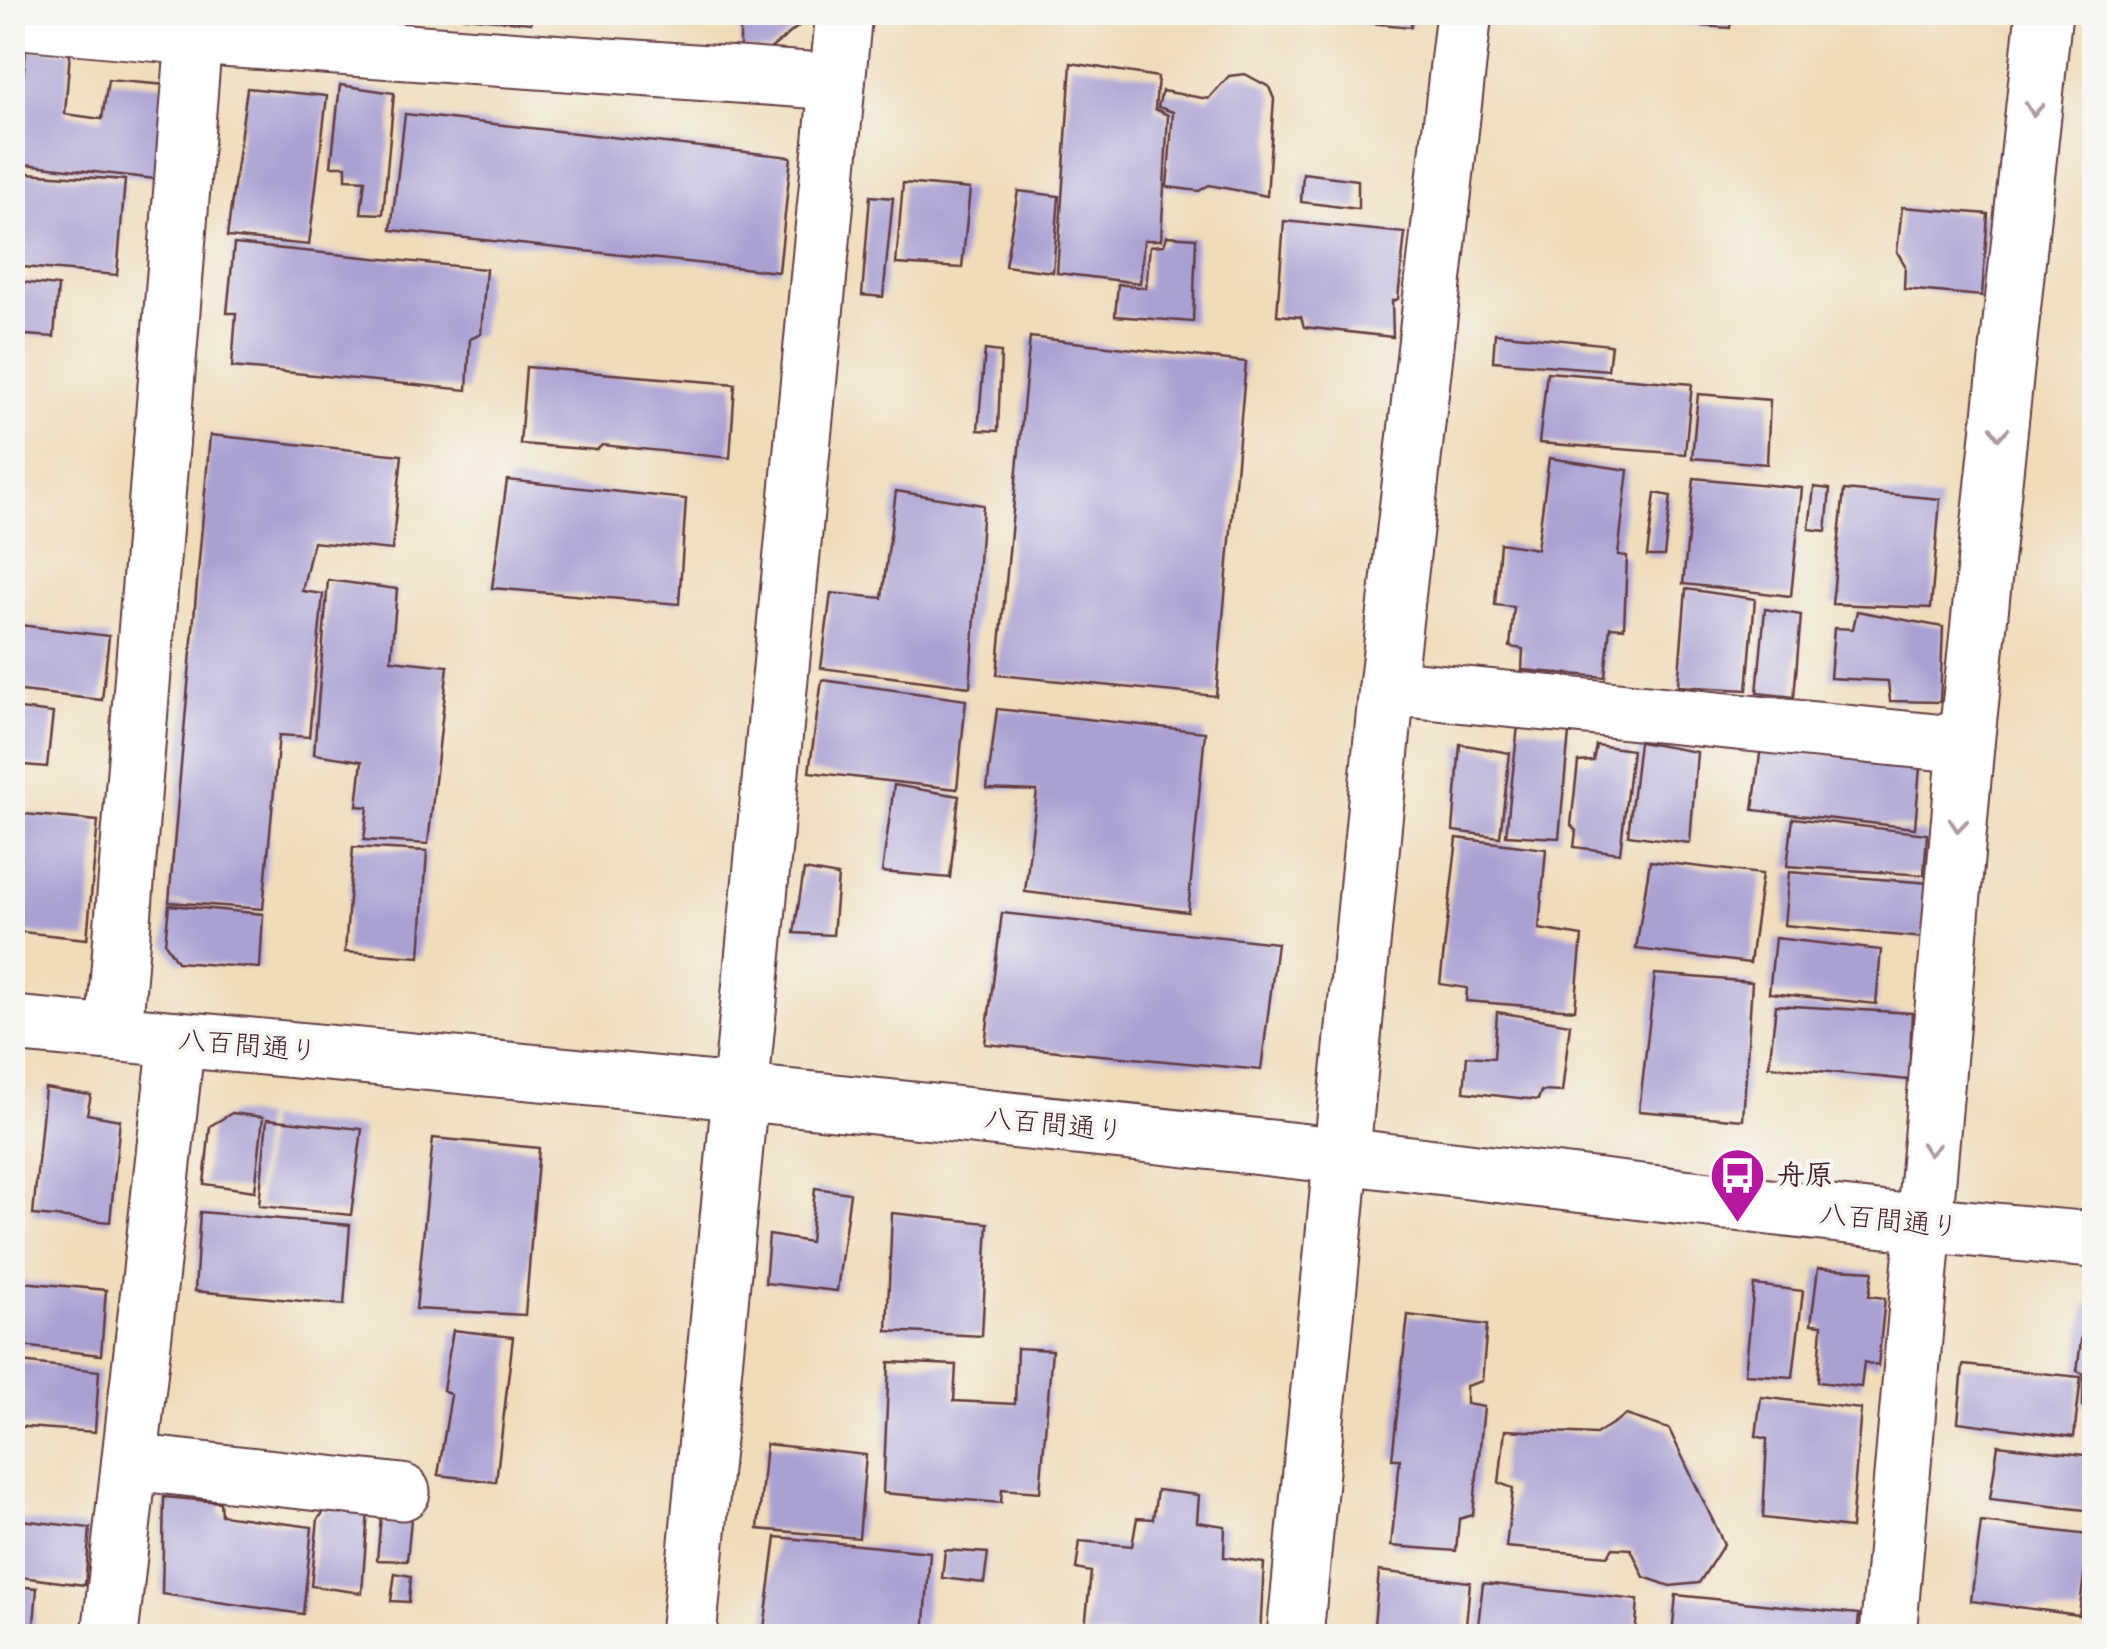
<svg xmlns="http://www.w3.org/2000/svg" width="2107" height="1649" font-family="'Balsamiq Sans','Klee One',sans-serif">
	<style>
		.building { fill: #aaa1d3 }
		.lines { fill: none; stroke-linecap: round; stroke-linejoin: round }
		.minor-casing { stroke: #633b40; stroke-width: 59 }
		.tertiary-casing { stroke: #633b40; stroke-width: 59 }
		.minor { stroke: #fff; stroke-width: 55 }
		.tertiary { stroke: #fff; stroke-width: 55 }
		.oneway { stroke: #ae9aa0 }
		.labels { text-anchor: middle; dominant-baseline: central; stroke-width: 8; stroke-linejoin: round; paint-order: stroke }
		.street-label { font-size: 28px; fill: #4a1f2b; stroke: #f6f6f2 }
		.poi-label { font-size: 28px; font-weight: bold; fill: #4a1f2b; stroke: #f6f6f2; text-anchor: start }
	</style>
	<rect width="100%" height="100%" fill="#f6f6f2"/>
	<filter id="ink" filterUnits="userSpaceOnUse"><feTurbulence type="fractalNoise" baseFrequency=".01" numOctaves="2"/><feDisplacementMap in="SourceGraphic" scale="20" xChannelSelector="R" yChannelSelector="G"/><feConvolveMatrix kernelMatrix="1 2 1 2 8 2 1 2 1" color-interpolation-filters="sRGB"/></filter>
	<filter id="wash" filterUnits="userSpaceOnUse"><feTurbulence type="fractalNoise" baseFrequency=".0048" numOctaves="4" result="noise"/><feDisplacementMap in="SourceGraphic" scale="40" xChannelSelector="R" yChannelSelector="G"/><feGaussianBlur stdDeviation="2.25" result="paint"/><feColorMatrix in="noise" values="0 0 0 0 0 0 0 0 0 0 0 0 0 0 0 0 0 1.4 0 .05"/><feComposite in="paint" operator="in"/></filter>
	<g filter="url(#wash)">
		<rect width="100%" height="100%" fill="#efdcb9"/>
		<g id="blocks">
			<g class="building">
				<polygon points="441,12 532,12 531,23 440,15"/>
				<polygon points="740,12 806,12 805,21 769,50 740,48"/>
				<polygon points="1288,12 1412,12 1411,27 1288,15"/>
				<polygon points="1688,12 1732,12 1730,28 1687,25"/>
				<polygon points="26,48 70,52 65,114 102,119 108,80 166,85 156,179 15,163"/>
				<polygon points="1071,63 1158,77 1155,109 1168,115 1161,240 1144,240 1140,283 1057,273"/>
				<polygon points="1245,74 1269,87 1274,99 1267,196 1209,185 1199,191 1167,187 1173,112 1158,107 1162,91 1208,99 1229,76"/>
				<polygon points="340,85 394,93 383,214 361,213 365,180 346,179 346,166 331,166"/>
				<polygon points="247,88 327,96 309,245 227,237"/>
				<polygon points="405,114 791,157 779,272 391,230"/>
				<polygon points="12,172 125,180 117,275 12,266"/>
				<polygon points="1303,173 1358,180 1358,209 1301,202"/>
				<polygon points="903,183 970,189 962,268 896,264"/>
				<polygon points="1018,191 1059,196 1053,272 1005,266"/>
				<polygon points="870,196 893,198 883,297 862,295"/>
				<polygon points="1902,207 1988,214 1982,296 1904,289 1905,265 1897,252"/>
				<polygon points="1284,221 1405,233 1398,299 1392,301 1393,337 1304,327 1301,317 1277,315"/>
				<polygon points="1167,236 1196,238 1193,322 1115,316 1118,284 1146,288 1150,246 1164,245"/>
				<polygon points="234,244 486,269 481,334 470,339 467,390 232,367 236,313 227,313"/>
				<polygon points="12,281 58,286 54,337 12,334"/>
				<polygon points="1495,333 1611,345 1608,370 1493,361"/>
				<polygon points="1030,337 1246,362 1216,696 997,675"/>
				<polygon points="985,350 1001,352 998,431 978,430"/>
				<polygon points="526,367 735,384 730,458 602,445 597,450 520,444"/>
				<polygon points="1547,372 1692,384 1685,454 1539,443"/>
				<polygon points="1698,394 1770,400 1767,464 1692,458"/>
				<polygon points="210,435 402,455 392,550 313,542 302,591 323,594 309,737 279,735 263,909 169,902"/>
				<polygon points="1549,458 1628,470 1618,555 1627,556 1624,628 1610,627 1605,677 1522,670 1523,649 1510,647 1514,607 1495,605 1500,543 1537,549"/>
				<polygon points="1694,478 1802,488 1791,596 1683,584"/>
				<polygon points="507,480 686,499 679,604 492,588"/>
				<polygon points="1814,487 1830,489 1826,531 1809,529"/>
				<polygon points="1844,490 1940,499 1931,608 1832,604"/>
				<polygon points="896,491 983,505 970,687 821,668 831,593 882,598"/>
				<polygon points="1655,493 1671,496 1664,556 1647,556"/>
				<polygon points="328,580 397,589 391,660 448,666 428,844 364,840 368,807 357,806 362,761 314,754"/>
				<polygon points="1686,589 1755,599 1747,690 1678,686"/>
				<polygon points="1765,609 1801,615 1794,697 1757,693"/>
				<polygon points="1857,611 1943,627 1940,702 1890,701 1888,681 1830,678 1834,628 1853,629"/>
				<polygon points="12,624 109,636 102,700 12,690"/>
				<polygon points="822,680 966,700 957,789 809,772"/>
				<polygon points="12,708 53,713 47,767 12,764"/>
				<polygon points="997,709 1205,732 1188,912 1025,892 1037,791 987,789"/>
				<polygon points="1518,726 1569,733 1559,838 1506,835"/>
				<polygon points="1639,742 1697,752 1690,843 1628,835"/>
				<polygon points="1460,744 1510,753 1500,837 1453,831"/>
				<polygon points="1596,745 1632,750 1620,853 1574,847 1576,831 1571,825 1578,762 1593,761"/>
				<polygon points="1761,746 1920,767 1915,828 1753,810"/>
				<polygon points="894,785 959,796 950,878 882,872"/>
				<polygon points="24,814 98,821 87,939 12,931"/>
				<polygon points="1793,818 1927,834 1924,875 1787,866"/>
				<polygon points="1457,838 1546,849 1539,929 1582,936 1575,1010 1466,1001 1467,988 1440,984"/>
				<polygon points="353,847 427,851 420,957 345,952"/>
				<polygon points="1650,861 1762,874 1750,963 1636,949"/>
				<polygon points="804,870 838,876 833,935 794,933"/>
				<polygon points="1789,872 1930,883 1924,938 1784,925"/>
				<polygon points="169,905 263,914 260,968 177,962 165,943"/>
				<polygon points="1002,913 1277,943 1261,1070 985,1044"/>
				<polygon points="1775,938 1881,950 1876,1004 1769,993"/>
				<polygon points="1655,974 1752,982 1743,1120 1639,1111"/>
				<polygon points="1776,1005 1912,1013 1909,1080 1769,1066"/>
				<polygon points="1497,1012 1570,1024 1562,1092 1541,1091 1538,1100 1464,1092 1467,1056 1494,1058"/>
				<polygon points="45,1088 91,1095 87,1114 120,1120 110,1222 33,1215"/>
				<polygon points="232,1113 263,1117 255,1191 204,1184 210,1126"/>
				<polygon points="267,1119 362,1129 351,1215 259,1206"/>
				<polygon points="433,1138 539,1148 525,1315 416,1309"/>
				<polygon points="815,1188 850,1193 837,1291 765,1283 769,1235 810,1242"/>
				<polygon points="200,1212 350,1225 344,1305 195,1291"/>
				<polygon points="892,1213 988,1223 982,1336 887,1331"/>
				<polygon points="1818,1268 1873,1271 1869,1296 1885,1298 1878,1366 1864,1362 1861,1387 1818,1382 1822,1325 1811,1324"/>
				<polygon points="12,1281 106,1290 101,1355 12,1345"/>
				<polygon points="1754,1285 1803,1291 1793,1377 1745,1374"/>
				<polygon points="2086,1304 2094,1305 2094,1408 2083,1406 2084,1374 2077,1371"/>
				<polygon points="1408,1315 1487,1325 1482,1381 1466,1386 1466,1404 1484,1407 1473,1515 1459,1519 1456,1551 1391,1546 1400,1459 1392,1459"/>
				<polygon points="453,1330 513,1337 496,1482 438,1475 451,1395 443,1390"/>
				<polygon points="1017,1348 1052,1350 1040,1492 1002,1489 1001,1503 883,1493 889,1362 956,1365 954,1401 1015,1404"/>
				<polygon points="12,1361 99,1371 95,1432 12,1426"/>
				<polygon points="1963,1365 2081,1377 2074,1437 1958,1422"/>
				<polygon points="1761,1397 1861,1409 1851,1528 1763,1518 1767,1439 1756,1436"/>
				<polygon points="1626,1415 1669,1429 1724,1544 1699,1583 1670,1586 1644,1577 1631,1549 1613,1548 1608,1556 1506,1547 1513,1488 1499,1483 1505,1430 1596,1434"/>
				<polygon points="766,1444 866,1455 859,1538 758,1529"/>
				<polygon points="1998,1445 2094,1456 2094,1511 1990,1499"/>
				<polygon points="1157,1490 1199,1495 1197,1522 1225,1526 1224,1557 1264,1563 1260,1636 1084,1636 1091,1572 1076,1569 1080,1541 1132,1546 1137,1518 1153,1519"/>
				<polygon points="164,1497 220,1502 221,1515 312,1527 303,1614 162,1594"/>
				<polygon points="327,1508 368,1511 362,1593 311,1586 318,1519"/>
				<polygon points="381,1516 411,1519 407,1561 377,1560"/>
				<polygon points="12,1519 90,1528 85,1585 12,1576"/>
				<polygon points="1981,1522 2089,1535 2079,1615 1971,1601"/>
				<polygon points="776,1537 930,1552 924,1636 861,1636 764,1629"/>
				<polygon points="945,1550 988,1553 984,1583 942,1578"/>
				<polygon points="1379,1571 1470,1582 1465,1636 1373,1636"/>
				<polygon points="395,1573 411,1576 409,1602 391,1601"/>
				<polygon points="1483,1583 1638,1600 1635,1636 1477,1634"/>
				<polygon points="12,1586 37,1588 33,1636 12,1636"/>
				<polygon points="1676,1595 1859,1614 1857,1636 1672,1635"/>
			</g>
		</g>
	</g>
	<g filter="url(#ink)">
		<use href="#blocks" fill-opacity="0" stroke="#633b40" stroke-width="2.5"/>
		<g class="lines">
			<defs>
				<g id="minor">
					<polyline points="12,20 193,37 837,82"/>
					<polyline points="1387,687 1966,745"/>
					<polyline points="114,1033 196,12"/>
					<polyline points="130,1462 402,1492"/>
					<polyline points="110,1636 177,1039"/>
					<polyline points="688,1636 844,12"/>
					<polyline points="1888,1636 1966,745 2044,12"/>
				</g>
				<g id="tertiary">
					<path d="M12 1024C456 1064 899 1106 1342 1156 1593 1185 1843 1219 2094 1240"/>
					<polyline points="1295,1636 1387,687 1464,12"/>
				</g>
			</defs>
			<use href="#minor" class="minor-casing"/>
			<use href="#tertiary" class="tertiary-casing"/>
			<use href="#minor" class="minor"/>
			<use href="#tertiary" class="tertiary"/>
		</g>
		<defs><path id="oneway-chevron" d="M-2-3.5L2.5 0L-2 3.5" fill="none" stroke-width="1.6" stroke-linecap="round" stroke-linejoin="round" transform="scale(2.5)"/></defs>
		<g class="oneway">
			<use href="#oneway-chevron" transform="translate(2034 109) rotate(96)"/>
			<use href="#oneway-chevron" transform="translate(1999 433) rotate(96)"/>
			<use href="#oneway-chevron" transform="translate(1958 825) rotate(95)"/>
			<use href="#oneway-chevron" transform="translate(1930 1149) rotate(95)"/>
		</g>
	</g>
	<defs>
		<symbol id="bus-pin" viewBox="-11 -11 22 30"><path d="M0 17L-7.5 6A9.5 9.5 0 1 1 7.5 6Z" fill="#b5179e" stroke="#f6f6f2"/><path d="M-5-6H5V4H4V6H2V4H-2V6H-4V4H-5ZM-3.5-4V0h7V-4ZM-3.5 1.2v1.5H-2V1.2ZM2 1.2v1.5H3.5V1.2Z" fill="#fff"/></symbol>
	</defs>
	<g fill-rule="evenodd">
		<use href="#bus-pin" x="1706" y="1144" width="63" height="86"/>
	</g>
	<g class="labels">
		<g class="street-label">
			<text transform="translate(248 1046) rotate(5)">八百間通り</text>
			<text transform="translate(1054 1125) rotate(6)">八百間通り</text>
			<text transform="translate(1889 1221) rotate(6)">八百間通り</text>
		</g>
		<g class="poi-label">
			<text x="1777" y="1175">舟原</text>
		</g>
	</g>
	<rect width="2107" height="1649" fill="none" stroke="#f6f6f2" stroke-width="50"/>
</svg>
